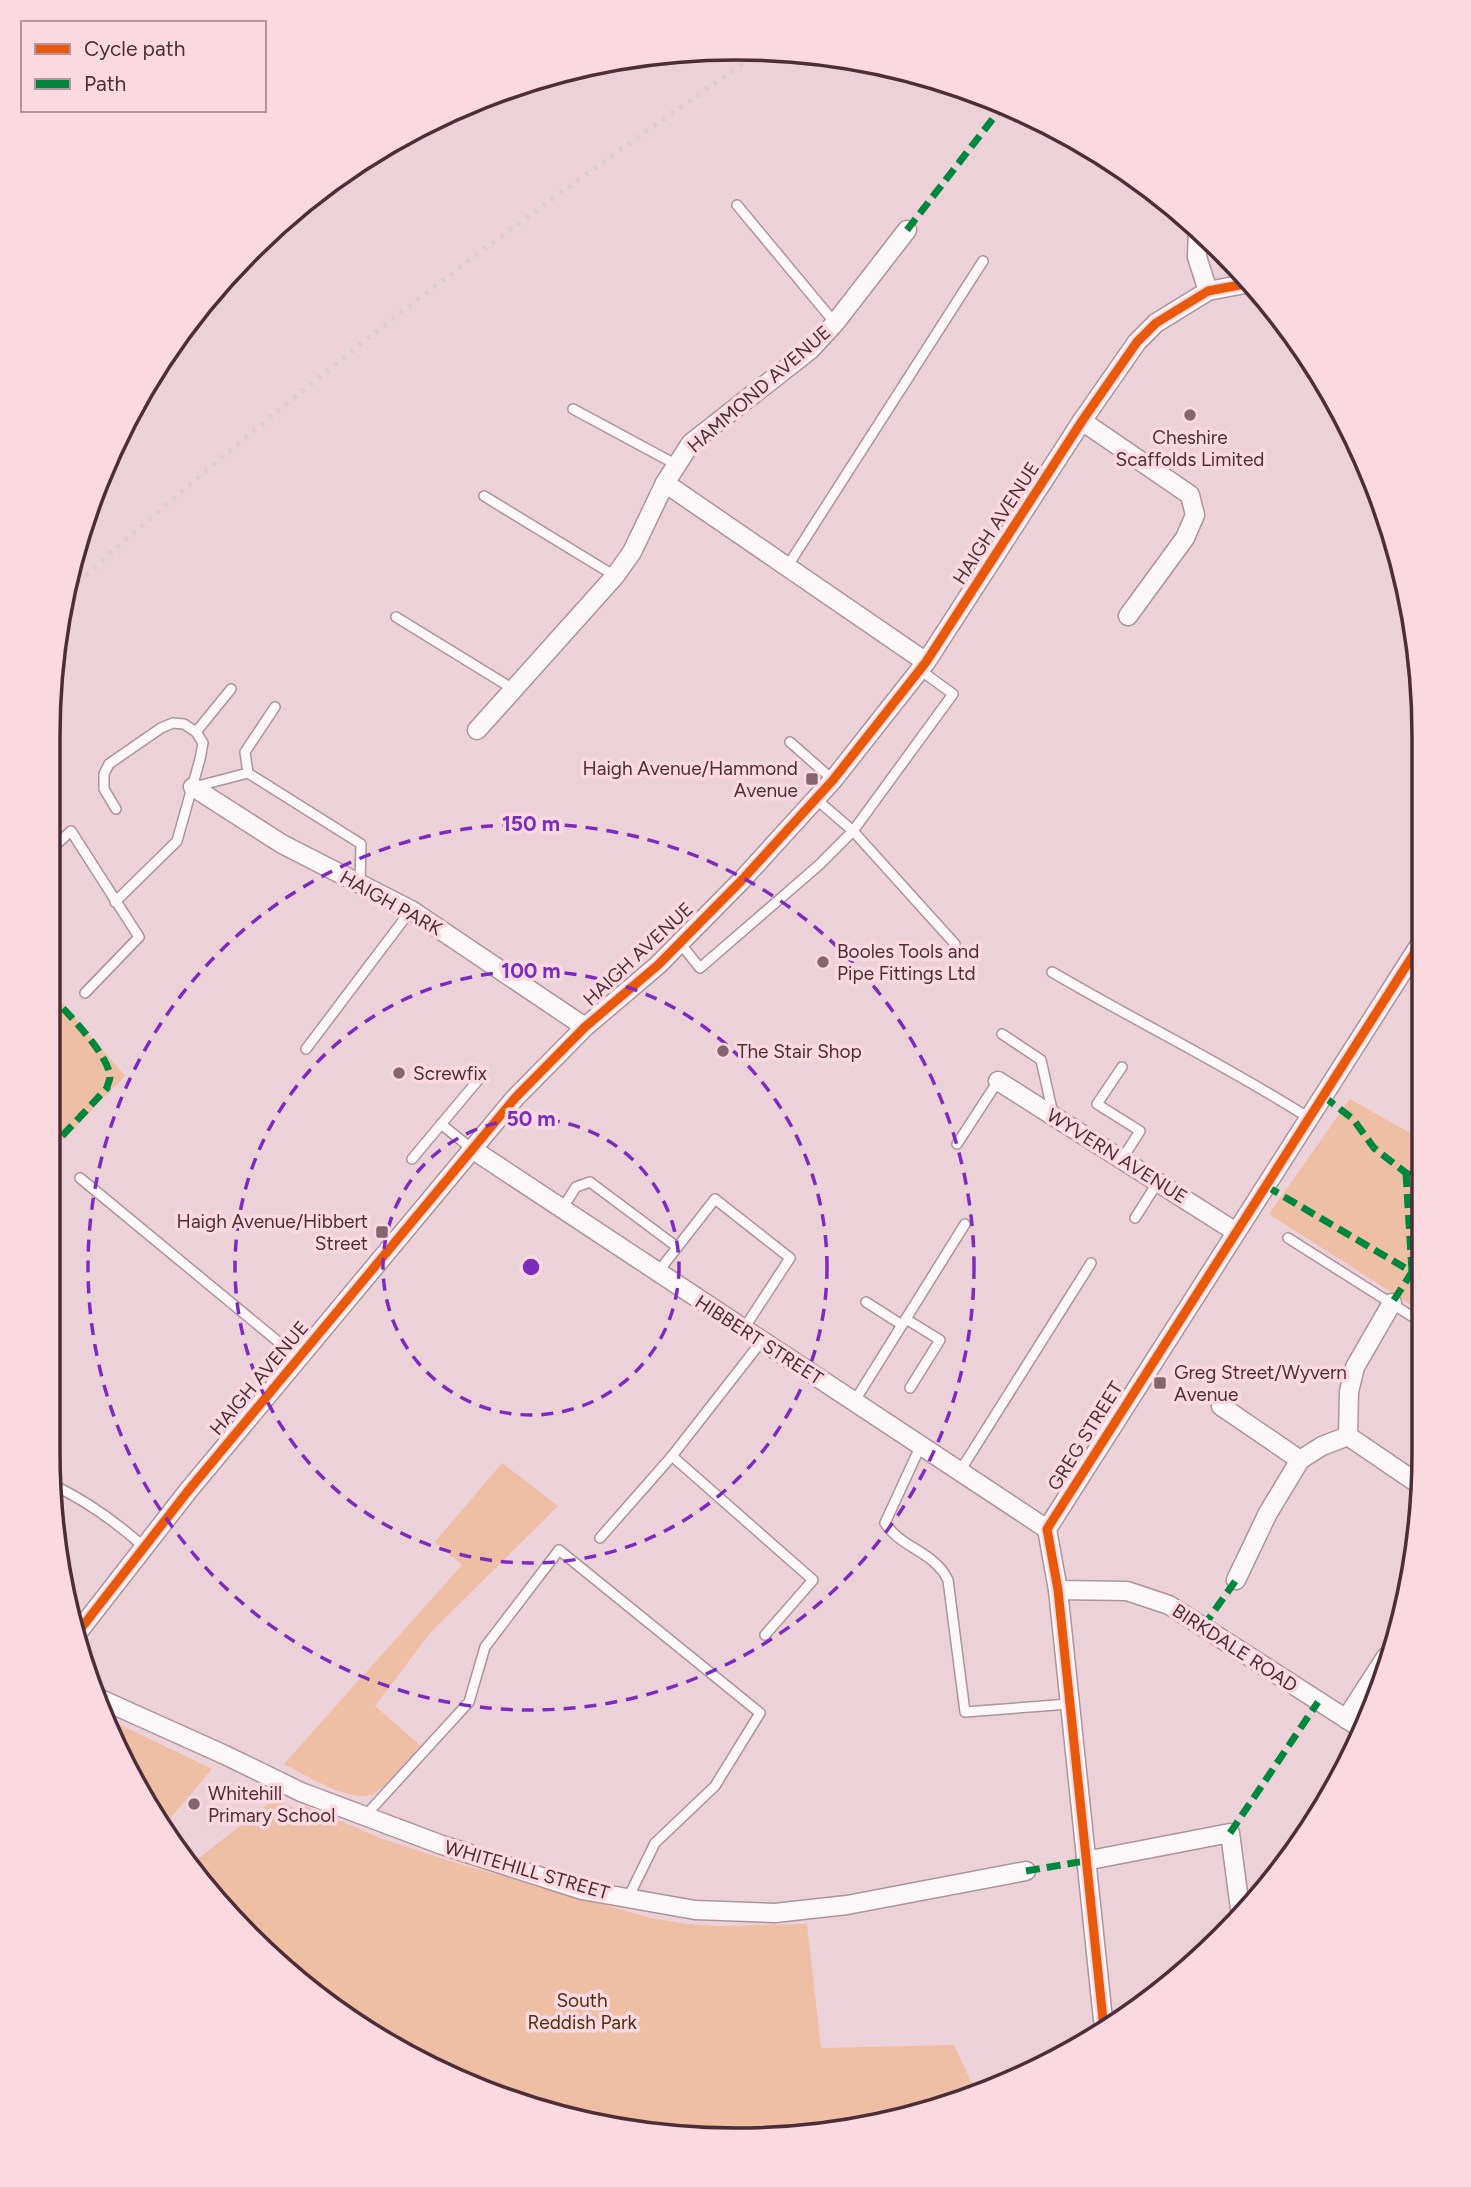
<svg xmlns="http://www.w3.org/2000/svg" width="1471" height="2187" font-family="Figtree,sans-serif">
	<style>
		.green { fill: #eebea5 }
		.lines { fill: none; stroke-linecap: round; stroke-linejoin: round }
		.service-casing { stroke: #ad939b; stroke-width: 12 }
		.minor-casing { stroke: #ad939b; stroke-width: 21 }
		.service { stroke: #fcf8f9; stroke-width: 9 }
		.minor { stroke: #fcf8f9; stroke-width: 18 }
		.rail { stroke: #d6ced0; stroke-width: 5; stroke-dasharray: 3.5 7; stroke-linecap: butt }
		.quiet { stroke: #00873e; stroke-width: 7; stroke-dasharray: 14 7; stroke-linecap: butt }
		.cycleway-casing { stroke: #fad9e1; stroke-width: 13 }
		.cycleway { stroke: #e8590c; stroke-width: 9 }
		.ring { fill: none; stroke: #7b2cbf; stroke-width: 3.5; stroke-dasharray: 12 9 }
		.poi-dot { fill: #856670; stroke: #fad9e1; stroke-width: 2.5 }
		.labels { text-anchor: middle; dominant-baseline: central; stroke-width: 7; stroke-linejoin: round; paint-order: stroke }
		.street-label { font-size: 19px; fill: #4d2d37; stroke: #fad9e1 }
		.poi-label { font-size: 19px; fill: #4d2d37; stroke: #fad9e1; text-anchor: start }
		.park-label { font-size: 19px; fill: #512d0a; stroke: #fad9e1 }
		.rim { fill: none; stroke: #4d2d37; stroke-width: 3.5 }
		.centre { fill: #7b2cbf; stroke: #fad9e1; stroke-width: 3.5 }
		.ring-label { font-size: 21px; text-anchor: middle; font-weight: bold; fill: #7b2cbf; stroke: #fad9e1; stroke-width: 7; stroke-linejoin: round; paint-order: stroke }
	</style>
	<rect width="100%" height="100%" fill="#edd1d9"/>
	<g class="green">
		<polygon points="49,987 125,1076 50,1153"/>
		<polygon points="1350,1099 1424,1141 1424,1313 1269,1214"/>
		<path d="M502 1463 558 1506 430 1633 375 1706 422 1747C410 1759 388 1785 375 1793 353 1806 305 1774 284 1764L462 1565 435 1542Z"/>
		<polygon points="106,1718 212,1769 161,1829"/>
		<polygon points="274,1799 299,1810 305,1806 380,1838 453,1862 651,1918 687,1924 723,1926 807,1924 821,2048 954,2045 977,2094 870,2126 690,2138 558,2116 472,2088 316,1997 249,1938 189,1866"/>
	</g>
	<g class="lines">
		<defs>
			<g id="service">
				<polyline points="737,205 835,323"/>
				<polyline points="573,409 677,465"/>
				<polyline points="484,496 615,576"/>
				<polyline points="787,567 983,261"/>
				<polyline points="396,617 513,689"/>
				<polyline points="196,732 231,689"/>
				<polyline points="790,742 833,780"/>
				<polyline points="248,773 245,752 275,707"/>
				<polyline points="194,787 248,773 361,844 360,883"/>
				<polyline points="816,799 853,831 955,944"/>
				<polyline points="48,852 71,831 139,937 85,993"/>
				<polyline points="115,902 177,841 200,759 203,743 196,732 184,724 173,723 161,728 109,764 104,774 104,789 116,809"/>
				<polyline points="680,943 700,968 819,865 853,831 953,694 920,670"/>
				<path d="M1052 972C1137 1022 1226 1065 1309 1118"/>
				<polyline points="1002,1034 1041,1060 1053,1114"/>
				<polyline points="306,1049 411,910"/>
				<polyline points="441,1124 472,1149"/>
				<polyline points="957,1144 998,1081"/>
				<polyline points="412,1159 479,1079"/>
				<polyline points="1122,1159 1140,1131 1097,1104 1122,1067"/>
				<polyline points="80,1178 298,1358"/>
				<polyline points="562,1209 576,1187 590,1182 677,1247"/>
				<polyline points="1135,1218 1158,1182"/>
				<polyline points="1288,1238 1424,1324"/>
				<polyline points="658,1272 715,1199 790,1258 743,1330"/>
				<polyline points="866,1302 902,1325"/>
				<polyline points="906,1319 940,1340 910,1388"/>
				<polyline points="761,1342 672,1456 813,1580 765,1635"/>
				<polyline points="854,1402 965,1224"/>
				<path d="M921 1445 885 1523C902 1549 934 1551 948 1580L965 1712 1069 1704"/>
				<polyline points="960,1471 1091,1263"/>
				<path d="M53 1485C87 1501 116 1522 144 1547"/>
				<polyline points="600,1538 672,1456"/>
				<polyline points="365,1816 469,1702 485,1647 559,1550 760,1713 715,1786 655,1843 628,1898"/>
			</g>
			<g id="minor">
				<polyline points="341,173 401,138"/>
				<polyline points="1198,229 1197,257 1208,291"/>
				<polyline points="1082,421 1190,495 1195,515 1185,538 1128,616"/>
				<polyline points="665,483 926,662"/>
				<polyline points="477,730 615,576 632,552 665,483 691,443 810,350 835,323 907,230"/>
				<polyline points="193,787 282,844 411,910 585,1027"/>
				<polyline points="998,1081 1236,1232"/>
				<polyline points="472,1149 1047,1529"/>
				<polyline points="1221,1406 1300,1460"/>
				<polyline points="1348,1436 1349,1392 1355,1367 1392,1303"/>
				<polyline points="1236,1580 1268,1513 1300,1460 1322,1446 1348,1436 1420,1485"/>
				<polyline points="1058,1590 1127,1591 1169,1605 1362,1729"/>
				<polyline points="75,1636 188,1491 515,1098 585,1027 658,965 741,881 833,780 926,662 1082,421 1137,342 1156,323 1208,291 1250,283"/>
				<polyline points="96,1697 225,1755 301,1792 442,1845 582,1890 695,1910 775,1913 847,1905 1026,1871"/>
				<polyline points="1346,1719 1386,1657"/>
				<polyline points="1085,1861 1230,1833 1241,1916"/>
				<polyline points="1104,2029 1058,1590 1047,1529 1424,938"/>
			</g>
		</defs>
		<use href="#service" class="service-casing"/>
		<use href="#minor" class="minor-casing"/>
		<use href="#service" class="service"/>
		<use href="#minor" class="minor"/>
		<path class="rail" d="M62 596C152 516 243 438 337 363 474 253 618 150 763 50"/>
		<g class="quiet">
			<polyline points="907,230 1005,103"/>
			<path d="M49 993C65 1011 109 1054 110 1077 110 1079 107 1086 107 1088L50 1149"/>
			<polyline points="1323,1096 1353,1119 1374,1148 1406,1173 1424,1182"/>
			<polyline points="1406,1173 1412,1272 1424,1280"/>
			<polyline points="1266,1186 1412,1272 1392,1303"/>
			<polyline points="1203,1627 1236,1580"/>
			<polyline points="1230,1833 1318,1702"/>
			<polyline points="1026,1871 1085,1861"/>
		</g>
		<defs>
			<g id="cycleway">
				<polyline points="75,1636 188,1491 515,1098 585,1027 658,965 741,881 833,780 926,662 1082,421 1137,342 1156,323 1208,291 1250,283"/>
				<polyline points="1104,2029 1058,1590 1047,1529 1424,938"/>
			</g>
		</defs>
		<use href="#cycleway" class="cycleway-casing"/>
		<use href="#cycleway" class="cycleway"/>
	</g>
	<g class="ring">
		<circle cx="531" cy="1267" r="148"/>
		<circle cx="531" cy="1267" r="296"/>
		<circle cx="531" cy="1267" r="443"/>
	</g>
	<g class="poi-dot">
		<circle cx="1190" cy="415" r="7"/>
		<rect x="805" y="772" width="14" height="14" rx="3.5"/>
		<circle cx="823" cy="962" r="7"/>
		<circle cx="723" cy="1051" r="7"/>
		<circle cx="399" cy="1073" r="7"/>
		<rect x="375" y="1225" width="14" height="14" rx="3.5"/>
		<rect x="1153" y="1376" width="14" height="14" rx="3.5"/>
		<circle cx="194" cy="1804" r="7"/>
	</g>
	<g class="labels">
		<g class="street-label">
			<text transform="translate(759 389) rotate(-41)">HAMMOND AVENUE</text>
			<text transform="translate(996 523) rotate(-57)">HAIGH AVENUE</text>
			<text transform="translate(391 903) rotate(29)">HAIGH PARK</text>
			<text transform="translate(638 954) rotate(-43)">HAIGH AVENUE</text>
			<text transform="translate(1117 1156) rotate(32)">WYVERN AVENUE</text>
			<text transform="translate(759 1340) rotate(33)">HIBBERT STREET</text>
			<text transform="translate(259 1378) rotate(-50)">HAIGH AVENUE</text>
			<text transform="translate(1085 1436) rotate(-58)">GREG STREET</text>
			<text transform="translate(1235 1648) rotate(33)">BIRKDALE ROAD</text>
			<text transform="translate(527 1870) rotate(16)">WHITEHILL STREET</text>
		</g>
		<g class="poi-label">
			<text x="1190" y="437" text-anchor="middle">Cheshire<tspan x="1190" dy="22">Scaffolds Limited</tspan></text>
			<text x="798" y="768" text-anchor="end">Haigh Avenue/Hammond<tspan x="798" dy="22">Avenue</tspan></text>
			<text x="837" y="951">Booles Tools and<tspan x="837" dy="22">Pipe Fittings Ltd</tspan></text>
			<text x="737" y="1051">The Stair Shop</text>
			<text x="413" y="1073">Screwfix</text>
			<text x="368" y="1221" text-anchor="end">Haigh Avenue/Hibbert<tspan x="368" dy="22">Street</tspan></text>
			<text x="1174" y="1372">Greg Street/Wyvern<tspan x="1174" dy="22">Avenue</tspan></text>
			<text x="208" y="1793">Whitehill<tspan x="208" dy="22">Primary School</tspan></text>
		</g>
		<g class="park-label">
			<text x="582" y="2000">South<tspan x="582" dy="22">Reddish Park</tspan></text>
		</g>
	</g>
	<path d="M0 0H1471V2187H0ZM736 60H736A676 676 0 0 1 1412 736V1452A676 676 0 0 1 736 2128H736A676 676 0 0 1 60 1452V736A676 676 0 0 1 736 60Z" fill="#fad9e1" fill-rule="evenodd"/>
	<path class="rim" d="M736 60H736A676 676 0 0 1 1412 736V1452A676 676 0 0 1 736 2128H736A676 676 0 0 1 60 1452V736A676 676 0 0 1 736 60Z"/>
	<circle cx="531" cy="1267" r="10" class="centre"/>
	<g class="ring-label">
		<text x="531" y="831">150 m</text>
		<text x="531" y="978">100 m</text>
		<text x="531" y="1126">50 m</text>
	</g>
	<rect x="21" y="21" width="245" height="91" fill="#fad9e1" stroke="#b5949d" stroke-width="2"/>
	<rect x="35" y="44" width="35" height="10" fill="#e8590c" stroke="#b5949d" stroke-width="2"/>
	<text x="84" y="56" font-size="21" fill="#4d2d37">Cycle path</text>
	<rect x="35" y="79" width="35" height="10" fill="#00873e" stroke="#b5949d" stroke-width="2"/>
	<text x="84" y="91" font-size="21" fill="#4d2d37">Path</text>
</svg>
